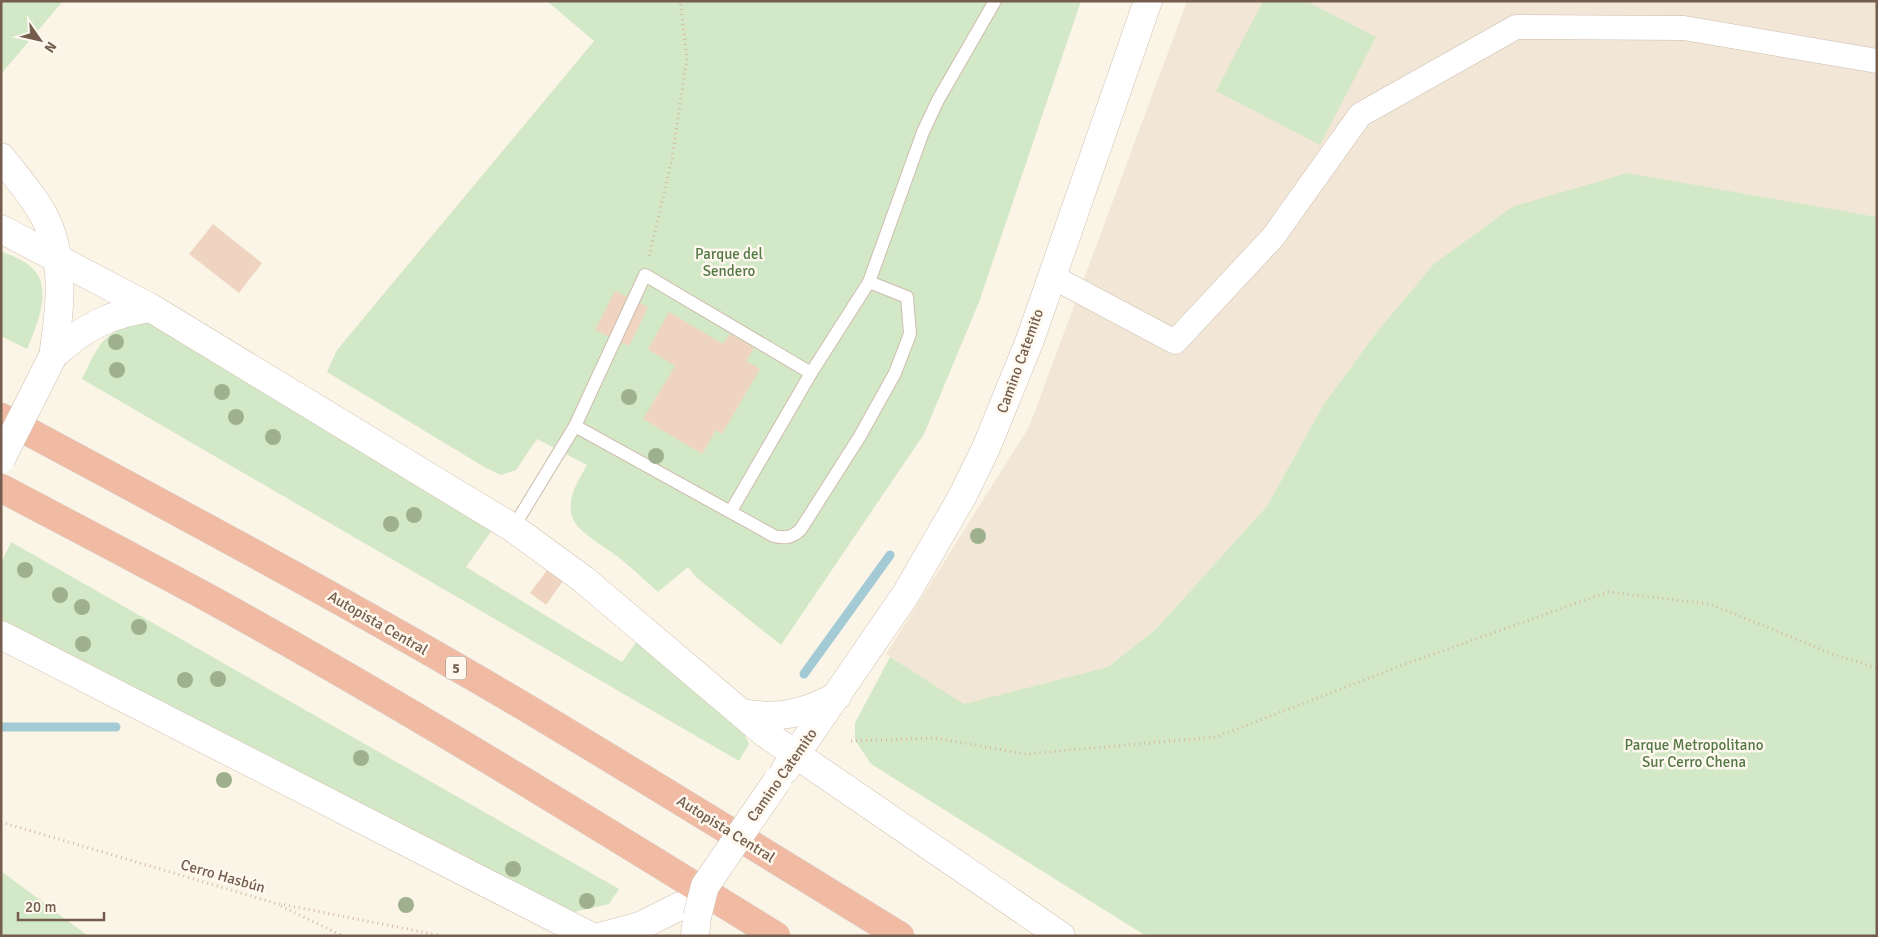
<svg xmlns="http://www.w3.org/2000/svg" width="1878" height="937" font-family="Signika,sans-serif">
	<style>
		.residential { fill: #f2e7d7 }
		.green { fill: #d3e8c7 }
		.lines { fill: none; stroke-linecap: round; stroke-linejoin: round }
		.stream { stroke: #a4cbd5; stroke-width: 9 }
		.building { fill: #efd5c1 }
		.service-casing { stroke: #cdbdae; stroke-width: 14 }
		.minor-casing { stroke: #cdbdae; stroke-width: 25 }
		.secondary-casing { stroke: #d1bfaf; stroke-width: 29 }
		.motorway-casing { stroke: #d8d2cd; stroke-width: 29 }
		.path { stroke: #d4b9a4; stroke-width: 3; stroke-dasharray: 1 4; stroke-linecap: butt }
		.service { stroke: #fff; stroke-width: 12 }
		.minor { stroke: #fff; stroke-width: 24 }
		.secondary { stroke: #fff; stroke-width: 28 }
		.motorway { stroke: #f1bba3; stroke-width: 28 }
		.secondary-bridge-casing { stroke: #d1bfaf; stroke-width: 29; stroke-linecap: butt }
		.secondary-bridge { stroke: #fff; stroke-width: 28 }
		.tree { fill: #9fb08f }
		.labels { text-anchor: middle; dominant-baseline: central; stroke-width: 5; stroke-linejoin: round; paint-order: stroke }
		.shield { fill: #fef8ee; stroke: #9d8c7d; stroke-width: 1 }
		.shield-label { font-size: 14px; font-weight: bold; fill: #745d4d }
		.park-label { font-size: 15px; fill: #537846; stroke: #fef8ee }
		.street-label { font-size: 15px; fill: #745d4d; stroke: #fef8ee }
	</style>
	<rect width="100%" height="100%" fill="#fbf5e8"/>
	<polygon class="residential" points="1187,1 1877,1 1877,217 1803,205 1376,333 1324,404 1267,506 1156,629 1108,667 964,705 886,654 1029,427"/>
	<g class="green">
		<polygon points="1,1 63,1 1,74"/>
		<path d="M547 1H1081L979 302 924 434 781 645 697 578 688 567 658 592C646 581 635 571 623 561 611 550 578 533 573 519 565 499 579 480 587 465L537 439 516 470 501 475 486 468 327 372 337 350 594 41Z"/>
		<polygon points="1263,1 1306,1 1376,37 1320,145 1216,91"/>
		<polygon points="1627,173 1877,217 1877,936 1146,936 871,764 855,740 855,723 890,657 964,704 1108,667 1156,629 1267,506 1324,404 1376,333 1434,264 1512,207"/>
		<path d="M1 251C12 256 27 261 35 271 52 291 36 328 27 349L1 336Z"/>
		<path d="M152 322 495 526 466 567 622 662 640 637 743 731 749 744 739 761 82 379C102 338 105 329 152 322Z"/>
		<polygon points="11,542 619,889 609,904 574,912 1,624 1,563"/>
		<polygon points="1,871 88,936 1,936"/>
	</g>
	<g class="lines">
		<g class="stream">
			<polyline points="804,674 890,555"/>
			<polyline points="1,727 116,727"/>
		</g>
	</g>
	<g class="building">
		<polygon points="213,224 262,263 239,293 189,254"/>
		<polygon points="615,291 648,307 629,346 595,330"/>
		<polygon points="669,312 723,344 730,334 754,348 746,361 760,369 722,434 716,430 702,454 643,419 675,366 648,349"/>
		<polygon points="548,569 563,581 546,605 530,593"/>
	</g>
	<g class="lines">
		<defs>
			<g id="service">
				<polyline points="869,282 923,132 938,100 995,1"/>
				<path d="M575 426 774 536C786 539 793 537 801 529L860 436 895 373 910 334 907 297 869 282 811 373 731 511"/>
				<polyline points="513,528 575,426 645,275 811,373"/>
			</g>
			<polyline id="minor" points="1051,276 1175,342 1273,237 1360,115 1516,27 1684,28 1877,61"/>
			<g id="secondary">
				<path d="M1 157C16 177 35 197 46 220 66 262 60 311 53 356"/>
				<polyline points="1,229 151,308 513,528 583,579 766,734 1061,936"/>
				<path d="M53 356C82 328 111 313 151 308"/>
				<polyline points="1,635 590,936"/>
				<path d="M742 713C778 720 806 713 837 696"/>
				<polyline points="785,770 906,594 962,497 986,448 1030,340 1148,1"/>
				<polyline points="603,936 640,926 680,906"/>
				<polyline points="695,936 697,917"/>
			</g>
			<g id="motorway">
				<path d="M1 417C180 513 360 609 535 713 657 786 778 861 900 936"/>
				<path d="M1 488C71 525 142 562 212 600 403 705 590 821 776 936"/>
			</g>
		</defs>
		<use href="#service" class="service-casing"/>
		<use href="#minor" class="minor-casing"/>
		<use href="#secondary" class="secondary-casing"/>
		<use href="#motorway" class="motorway-casing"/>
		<g class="path">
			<polyline points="649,256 672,159 687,58 680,1"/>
			<polyline points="851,741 935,738 1026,754 1216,737 1411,662 1608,592 1710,604 1835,655 1877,668"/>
			<polyline points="1,822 275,903 443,936"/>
			<polyline points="281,906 343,936"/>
		</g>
		<use href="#service" class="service"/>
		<use href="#minor" class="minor"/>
		<use href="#secondary" class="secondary"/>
		<use href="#motorway" class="motorway"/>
		<defs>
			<g id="secondary-bridge">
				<polyline points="1,459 53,356"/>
				<polyline points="697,917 705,886 777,781"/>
			</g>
		</defs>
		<use href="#secondary-bridge" class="secondary-bridge-casing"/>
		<use href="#secondary-bridge" class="secondary-bridge"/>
	</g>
	<g class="tree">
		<circle cx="116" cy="342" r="8"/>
		<circle cx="117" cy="370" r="8"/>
		<circle cx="222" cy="392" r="8"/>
		<circle cx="629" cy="397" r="8"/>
		<circle cx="236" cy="417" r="8"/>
		<circle cx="273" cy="437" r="8"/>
		<circle cx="656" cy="456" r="8"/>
		<circle cx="414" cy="515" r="8"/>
		<circle cx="391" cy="524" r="8"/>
		<circle cx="978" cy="536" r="8"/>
		<circle cx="25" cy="570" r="8"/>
		<circle cx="60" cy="595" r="8"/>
		<circle cx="82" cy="607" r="8"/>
		<circle cx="139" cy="627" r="8"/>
		<circle cx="83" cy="644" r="8"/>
		<circle cx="218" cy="679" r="8"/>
		<circle cx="185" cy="680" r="8"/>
		<circle cx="361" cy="758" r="8"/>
		<circle cx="224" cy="780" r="8"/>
		<circle cx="513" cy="869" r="8"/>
		<circle cx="587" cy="901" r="8"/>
		<circle cx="406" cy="905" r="8"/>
	</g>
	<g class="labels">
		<rect class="shield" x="446" y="656.5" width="20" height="23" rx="4"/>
		<g class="shield-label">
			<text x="456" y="668">5</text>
		</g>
		<g class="park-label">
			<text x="729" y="254">Parque del<tspan x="729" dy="17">Sendero</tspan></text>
			<text x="1694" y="745">Parque Metropolitano<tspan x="1694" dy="17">Sur Cerro Chena</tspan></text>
		</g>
		<g class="street-label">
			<text transform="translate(1020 361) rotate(-70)">Camino Catemito</text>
			<text transform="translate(378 623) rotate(30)">Autopista Central</text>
			<text transform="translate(782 775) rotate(-55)">Camino Catemito</text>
			<text transform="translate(726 829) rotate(32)">Autopista Central</text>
			<text transform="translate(223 876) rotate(16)">Cerro Hasbún</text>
		</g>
	</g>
	<rect width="1878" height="937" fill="none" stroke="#745d4d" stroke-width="5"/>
	<g transform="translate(40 40) rotate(124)" stroke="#fef8ee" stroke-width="4" paint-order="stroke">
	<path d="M0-4L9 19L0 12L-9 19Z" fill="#745d4d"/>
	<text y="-8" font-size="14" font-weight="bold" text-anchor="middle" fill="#745d4d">N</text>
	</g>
	<path d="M18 912v8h86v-8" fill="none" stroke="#745d4d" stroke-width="2.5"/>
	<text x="25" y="912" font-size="15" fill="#745d4d" stroke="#fef8ee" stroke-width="4" paint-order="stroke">20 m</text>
</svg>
